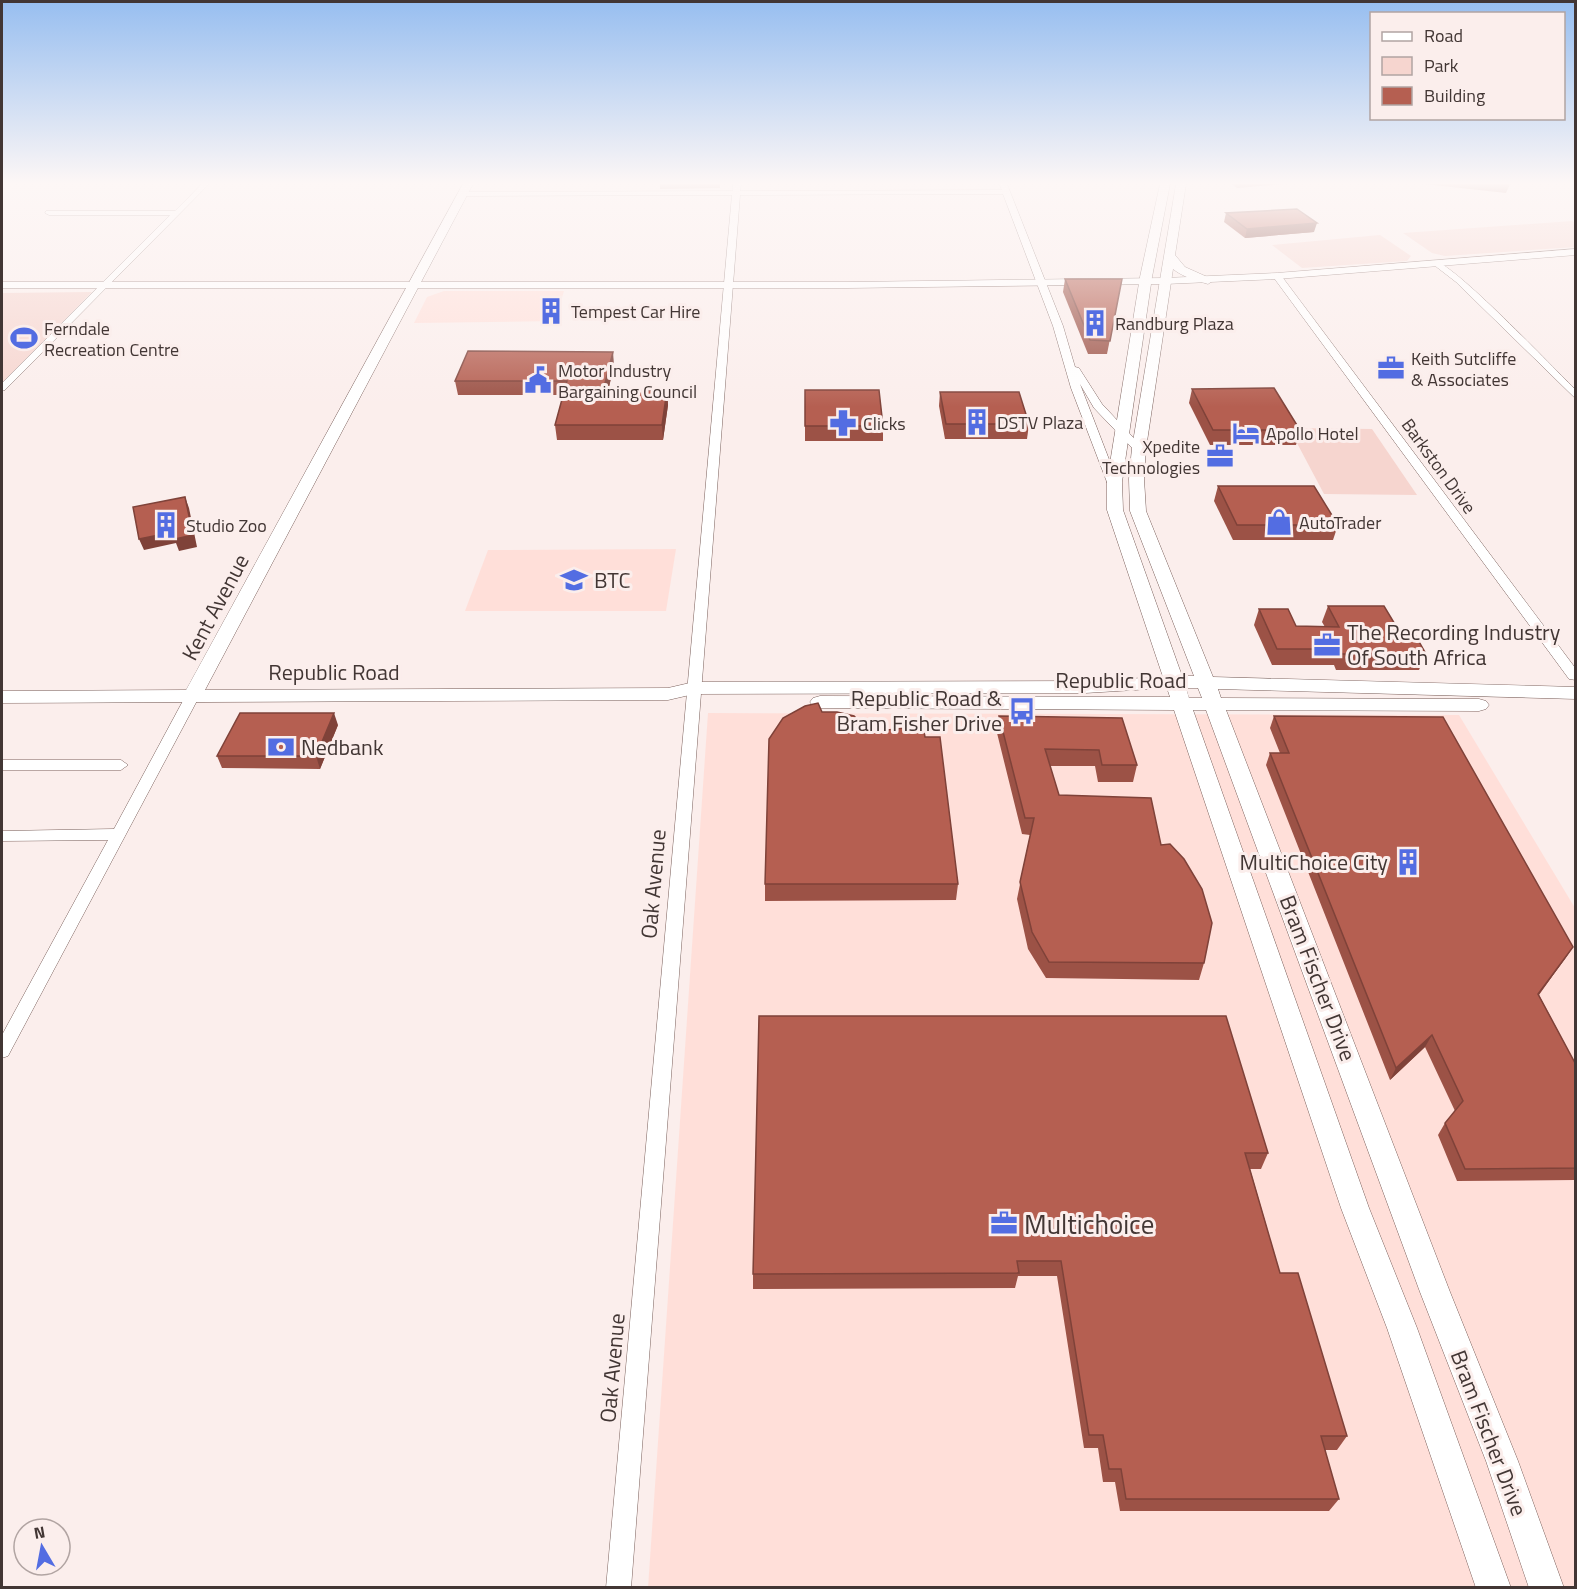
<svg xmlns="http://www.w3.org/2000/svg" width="1577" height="1589" font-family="'Titillium Web',sans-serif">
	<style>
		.built { fill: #ffdfd9 }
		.green { fill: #f6d5cf }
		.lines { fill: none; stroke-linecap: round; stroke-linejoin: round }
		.minor-casing { stroke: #7b615c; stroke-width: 1 }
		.tertiary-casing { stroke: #7b615c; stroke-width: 1 }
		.secondary-casing { stroke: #7b615c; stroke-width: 1 }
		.minor { fill: #fff; fill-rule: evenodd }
		.tertiary { fill: #fff; fill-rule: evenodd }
		.secondary { fill: #fff; fill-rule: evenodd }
		.wall { fill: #9c5246 }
		.shaded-wall { fill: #7f4239 }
		.building { fill: #b55f51; stroke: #7f4239; stroke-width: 1.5 }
		.labels { text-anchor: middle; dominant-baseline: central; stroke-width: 6; stroke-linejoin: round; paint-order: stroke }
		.far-poi-label { font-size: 18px; fill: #423634; stroke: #fbeeec; text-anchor: start }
		.far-street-label { font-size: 18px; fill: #423634; stroke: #fbeeec }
		.poi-label { font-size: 22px; fill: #423634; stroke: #fbeeec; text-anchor: start }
		.street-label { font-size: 22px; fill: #423634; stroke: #fbeeec }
		.near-poi-label { font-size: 27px; fill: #423634; stroke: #fbeeec; text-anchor: start }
	</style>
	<rect width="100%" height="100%" fill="#fbeeec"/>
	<g class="built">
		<polygon points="444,291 564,291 555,321 414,323 427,297"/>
		<polygon points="676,549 666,611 465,611 488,550"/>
		<polygon points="708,713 1459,715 1575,908 1575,1587 648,1588"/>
	</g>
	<g class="green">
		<polygon points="1572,221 1575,223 1575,247 1445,256 1432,253 1403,233"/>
		<polygon points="1380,235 1411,256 1407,261 1302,268 1272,245"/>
		<polygon points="92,292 2,384 2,293"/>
		<polygon points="1289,428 1372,429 1417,495 1324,494"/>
	</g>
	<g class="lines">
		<defs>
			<g id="minor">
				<polygon points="202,184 209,184 5,390 2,391 2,383 170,215 49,215 45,213 46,211 175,211"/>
				<polygon points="733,184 741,184 740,191 1002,190 999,184 1007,184 1063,326 1075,367 1079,368 1102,404 1144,449 1143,451 1135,451 1094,408 1080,384 1120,488 1118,490 1110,490 1071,388 1053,326 1003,194 740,195 631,1588 606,1588 732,195 463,196 459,194 463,192 733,191"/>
				<path d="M1434 261C1451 260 1556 371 1576 390V399L1456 282 1434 265Z"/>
				<polygon points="1274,274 1280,274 1576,669 1576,680 1569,679 1274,278"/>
				<polygon points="192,693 199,697 8,1056 2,1058 2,1035 108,840 2,841 2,831 114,829 185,697"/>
				<polygon points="2,760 121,760 128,765 121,770 2,770"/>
			</g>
			<polygon id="tertiary" points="1576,249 1576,255 1277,279 1165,284 847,288 2,288 2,282 847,282 1165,278 1277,273"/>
			<path id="secondary" d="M463 184H473L205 690 668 688 694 682 1085 681 1163 677 1107 510V482L1140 277 1160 184H1170L1152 277 1122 482 1123 510 1182 676H1194L1130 511 1129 479 1132 448 1176 184H1186L1175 255 1185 267 1214 280 1208 284C1195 280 1183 277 1173 269L1146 448 1144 479 1146 511 1213 677 1576 687V699L1218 689 1221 698 1479 699 1486 701 1489 705 1486 709 1479 711 1226 710 1450 1292 1518 1461 1564 1588H1529L1486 1461 1420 1292 1206 710H1193L1369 1208 1417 1328 1511 1588H1476L1387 1328 1341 1208 1174 710 820 708 813 706 810 702 813 698 820 696 1170 697 1167 688 1085 693 694 694 668 700 2 703V691L186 690ZM1186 688H1198L1202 698H1189Z"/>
		</defs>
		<use href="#minor" class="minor-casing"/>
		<use href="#tertiary" class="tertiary-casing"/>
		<use href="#secondary" class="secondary-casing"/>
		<use href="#minor" class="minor"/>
		<use href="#tertiary" class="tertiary"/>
		<use href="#secondary" class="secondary"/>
	</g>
	<g class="wall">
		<polygon points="660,184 720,184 720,188 660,189"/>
		<polygon points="1232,184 1283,184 1237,188"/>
		<polygon points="1424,184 1510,184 1506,193"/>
		<polygon points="1226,213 1314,232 1245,238 1224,222"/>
		<polygon points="1065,279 1122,279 1107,354 1088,354 1063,292"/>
		<polygon points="614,365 608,391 667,390 668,405 663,440 557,440 555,425 563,395 458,395 455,381"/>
		<polygon points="1192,389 1300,430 1296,445 1210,445 1189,403"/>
		<polygon points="805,390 883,426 883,441 805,441"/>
		<polygon points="940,392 1029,424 1027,439 945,439 939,406"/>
		<polygon points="1218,486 1338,525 1333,540 1233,540 1214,501"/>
		<polygon points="1328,606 1399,631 1426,654 1419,670 1336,670 1334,665 1272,665 1254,625 1259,609 1296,626 1325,627 1322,622"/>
		<polygon points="822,712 869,732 925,737 958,884 956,900 765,901 765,884"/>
		<polygon points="999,716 1122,718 1137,765 1133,782 1098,782 1095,766 1050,766 1059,795 1161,845 1204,963 1199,980 1046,978 1028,949 1017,899 1030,835 1022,834 997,733"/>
		<polygon points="1274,716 1573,947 1539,995 1575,1063 1575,1180 1457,1181 1438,1135 1445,1123 1455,1111 1425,1047 1390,1080 1266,765 1270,753 1280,753 1270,728"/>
		<polygon points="338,725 320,769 222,768 217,756"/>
		<polygon points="759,1016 1268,1153 1261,1169 1250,1169 1280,1273 1347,1436 1337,1450 1325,1450 1339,1499 1329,1511 1120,1511 1115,1482 1103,1482 1098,1448 1084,1448 1057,1276 1018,1276 1015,1288 753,1289 753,1274"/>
	</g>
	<g class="shaded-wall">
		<polygon points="1317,223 1314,232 1245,238 1247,229"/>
		<polygon points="613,352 614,365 605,405 603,391"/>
		<polygon points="667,390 668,405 663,440 662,425"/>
		<polygon points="185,497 189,508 197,547 179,551 176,543 144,550 139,539"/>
		<polygon points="334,713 338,725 320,769 316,756"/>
		<polygon points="1573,947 1565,959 1530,1006 1538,994"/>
		<polygon points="1432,1035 1425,1047 1390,1080 1396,1068"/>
	</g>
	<g class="building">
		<polygon points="1297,209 1317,223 1247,229 1226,213"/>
		<polygon points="1065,279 1122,279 1110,341 1090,340"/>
		<polygon points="468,351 613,352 603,391 667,390 662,425 555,425 567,381 455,381"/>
		<polygon points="1274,388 1300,430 1213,430 1192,389"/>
		<polygon points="805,390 879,390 883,426 805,426"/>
		<polygon points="940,392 1019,392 1029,424 946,424"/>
		<polygon points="1218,486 1314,486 1338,525 1237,525"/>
		<polygon points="185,497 193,535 175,539 173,532 139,539 133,507"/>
		<polygon points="1328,606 1384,606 1399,631 1413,631 1426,654 1342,654 1340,649 1277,649 1259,609 1288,609 1296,626 1339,627"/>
		<polygon points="818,703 822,712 837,712 854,716 869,732 923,726 925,737 940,737 958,884 765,884 769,739 783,718 805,706"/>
		<polygon points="240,713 334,713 316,756 217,756"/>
		<polygon points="999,716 1122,718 1137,765 1102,765 1099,750 1045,749 1059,795 1151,798 1161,845 1170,844 1184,859 1202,889 1212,923 1204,963 1049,962 1032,932 1020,882 1034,818 1025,818"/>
		<polygon points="1274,716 1443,717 1573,947 1538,994 1575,1063 1575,1168 1465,1169 1445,1123 1463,1101 1432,1035 1396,1068 1270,753 1289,753"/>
		<polygon points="759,1016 1226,1016 1268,1153 1245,1153 1280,1273 1298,1273 1347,1436 1321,1436 1339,1499 1126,1499 1121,1469 1109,1469 1103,1435 1089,1435 1061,1261 1017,1261 1019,1273 753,1274"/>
	</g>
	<linearGradient id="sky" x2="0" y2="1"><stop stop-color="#97bef0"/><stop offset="0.45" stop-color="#fdf7f6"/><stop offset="1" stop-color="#fdf7f6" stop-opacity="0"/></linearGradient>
	<rect width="1577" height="407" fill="url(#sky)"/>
	<defs>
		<symbol id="building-bare" viewBox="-9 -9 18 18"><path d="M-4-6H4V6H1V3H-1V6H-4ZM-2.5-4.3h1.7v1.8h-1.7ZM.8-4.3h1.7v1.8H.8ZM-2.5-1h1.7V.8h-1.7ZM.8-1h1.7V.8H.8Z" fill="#536de2" stroke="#fbeeec" stroke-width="2.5" paint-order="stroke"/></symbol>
		<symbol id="stadium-bare" viewBox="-9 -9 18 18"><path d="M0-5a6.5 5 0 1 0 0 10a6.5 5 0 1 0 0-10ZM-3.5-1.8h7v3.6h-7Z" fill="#536de2" stroke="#fbeeec" stroke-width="2.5" paint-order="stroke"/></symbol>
		<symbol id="office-bare" viewBox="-9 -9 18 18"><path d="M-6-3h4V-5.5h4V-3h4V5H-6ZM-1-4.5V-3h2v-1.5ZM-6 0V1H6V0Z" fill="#536de2" stroke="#fbeeec" stroke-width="2.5" paint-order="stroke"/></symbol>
		<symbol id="civic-bare" viewBox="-9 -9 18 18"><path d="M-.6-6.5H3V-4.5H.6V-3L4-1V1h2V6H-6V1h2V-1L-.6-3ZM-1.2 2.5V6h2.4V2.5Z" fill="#536de2" stroke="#fbeeec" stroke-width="2.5" paint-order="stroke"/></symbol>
		<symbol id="pharmacy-bare" viewBox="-9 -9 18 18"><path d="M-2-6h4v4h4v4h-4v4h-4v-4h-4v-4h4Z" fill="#536de2" stroke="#fbeeec" stroke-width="2.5" paint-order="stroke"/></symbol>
		<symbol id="hotel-bare" viewBox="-9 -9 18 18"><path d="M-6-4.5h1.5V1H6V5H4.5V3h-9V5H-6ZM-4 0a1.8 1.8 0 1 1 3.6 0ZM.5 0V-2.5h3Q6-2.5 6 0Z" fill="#536de2" stroke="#fbeeec" stroke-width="2.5" paint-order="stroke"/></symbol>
		<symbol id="shop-bare" viewBox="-9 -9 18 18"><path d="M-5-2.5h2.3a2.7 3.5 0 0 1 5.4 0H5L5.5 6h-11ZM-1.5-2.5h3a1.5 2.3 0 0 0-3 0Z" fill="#536de2" stroke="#fbeeec" stroke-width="2.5" paint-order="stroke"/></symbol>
		<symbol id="university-bare" viewBox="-9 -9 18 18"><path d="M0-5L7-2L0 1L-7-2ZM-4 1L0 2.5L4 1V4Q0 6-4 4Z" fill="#536de2" stroke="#fbeeec" stroke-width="2.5" paint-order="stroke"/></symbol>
		<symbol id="bus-bare" viewBox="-9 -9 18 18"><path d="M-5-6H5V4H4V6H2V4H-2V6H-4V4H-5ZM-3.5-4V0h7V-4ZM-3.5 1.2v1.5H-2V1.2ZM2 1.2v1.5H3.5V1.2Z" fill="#536de2" stroke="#fbeeec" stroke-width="2.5" paint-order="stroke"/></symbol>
		<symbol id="bank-bare" viewBox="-9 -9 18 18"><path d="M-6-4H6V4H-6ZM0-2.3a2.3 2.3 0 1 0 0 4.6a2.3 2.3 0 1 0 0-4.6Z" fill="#536de2" stroke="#fbeeec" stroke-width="2.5" paint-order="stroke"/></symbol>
	</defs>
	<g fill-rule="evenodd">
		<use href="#building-bare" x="532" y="292" width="38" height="38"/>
		<use href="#building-bare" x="1076" y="304" width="38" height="38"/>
		<use href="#stadium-bare" x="5" y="319" width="38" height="38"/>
		<use href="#office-bare" x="1372" y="349" width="38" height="38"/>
		<use href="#civic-bare" x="519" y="361" width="38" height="38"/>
		<use href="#building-bare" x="958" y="403" width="38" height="38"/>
		<use href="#pharmacy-bare" x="824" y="404" width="38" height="38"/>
		<use href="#hotel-bare" x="1227" y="414" width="38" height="38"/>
		<use href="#office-bare" x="1201" y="437" width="38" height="38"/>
		<use href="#shop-bare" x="1260" y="503" width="38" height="38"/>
		<use href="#building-bare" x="147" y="506" width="38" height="38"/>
		<use href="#university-bare" x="555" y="561" width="38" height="38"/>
		<use href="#office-bare" x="1308" y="626" width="38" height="38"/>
		<use href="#bus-bare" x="1003" y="692" width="38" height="38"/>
		<use href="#bank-bare" x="262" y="728" width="38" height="38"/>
		<use href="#building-bare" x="1389" y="843" width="38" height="38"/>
		<use href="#office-bare" x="985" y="1204" width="38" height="38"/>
	</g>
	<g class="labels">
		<g class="far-poi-label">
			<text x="571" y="311">Tempest Car Hire</text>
			<text x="1115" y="323">Randburg Plaza</text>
			<text x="44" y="328">Ferndale<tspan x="44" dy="21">Recreation Centre</tspan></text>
			<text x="1411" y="358">Keith Sutcliffe<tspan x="1411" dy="21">&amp; Associates</tspan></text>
			<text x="558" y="370">Motor Industry<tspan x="558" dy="21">Bargaining Council</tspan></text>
			<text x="997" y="422">DSTV Plaza</text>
			<text x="863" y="423">Clicks</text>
			<text x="1266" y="433">Apollo Hotel</text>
			<text x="1200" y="446" text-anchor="end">Xpedite<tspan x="1200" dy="21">Technologies</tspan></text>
			<text x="1299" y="522">AutoTrader</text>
			<text x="186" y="525">Studio Zoo</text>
		</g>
		<g class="far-street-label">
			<text transform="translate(1439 466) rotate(54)">Barkston Drive</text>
		</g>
		<g class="poi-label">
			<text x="594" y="580">BTC</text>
			<text x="1347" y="632">The Recording Industry<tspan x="1347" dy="25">Of South Africa</tspan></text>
			<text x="1002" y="698" text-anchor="end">Republic Road &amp;<tspan x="1002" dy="25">Bram Fisher Drive</tspan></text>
			<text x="301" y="747">Nedbank</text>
			<text x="1388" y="862" text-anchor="end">MultiChoice City</text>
		</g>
		<g class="street-label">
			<text transform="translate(215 607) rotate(-62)">Kent Avenue</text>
			<text x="334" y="672">Republic Road</text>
			<text x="1121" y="680">Republic Road</text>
			<text transform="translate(653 884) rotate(-85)">Oak Avenue</text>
			<text transform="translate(1318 978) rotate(69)">Bram Fischer Drive</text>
			<text transform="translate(612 1368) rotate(-85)">Oak Avenue</text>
			<text transform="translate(1489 1433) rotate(69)">Bram Fischer Drive</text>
		</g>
		<g class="near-poi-label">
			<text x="1024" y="1223">Multichoice</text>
		</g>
	</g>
	<rect width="1577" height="1589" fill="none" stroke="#423634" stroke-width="6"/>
	<rect x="1370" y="12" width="195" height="108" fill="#fbeeec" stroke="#b1a4a2" stroke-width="1.5"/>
	<rect x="1382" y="32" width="30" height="9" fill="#ffffff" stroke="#b1a4a2" stroke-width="1.5"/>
	<text x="1424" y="42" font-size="18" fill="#423634">Road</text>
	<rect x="1382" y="57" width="30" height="18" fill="#f6d5cf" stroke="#b1a4a2" stroke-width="1.5"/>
	<text x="1424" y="72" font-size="18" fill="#423634">Park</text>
	<rect x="1382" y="87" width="30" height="18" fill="#b55f51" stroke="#b1a4a2" stroke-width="1.5"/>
	<text x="1424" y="102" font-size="18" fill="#423634">Building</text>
	<g transform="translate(42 1547) rotate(350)"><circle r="28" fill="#fbeeec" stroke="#b1a4a2" stroke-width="1.5"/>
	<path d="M0-4.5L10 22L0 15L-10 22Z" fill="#536de2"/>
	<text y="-9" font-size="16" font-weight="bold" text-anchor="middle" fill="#423634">N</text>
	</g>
</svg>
